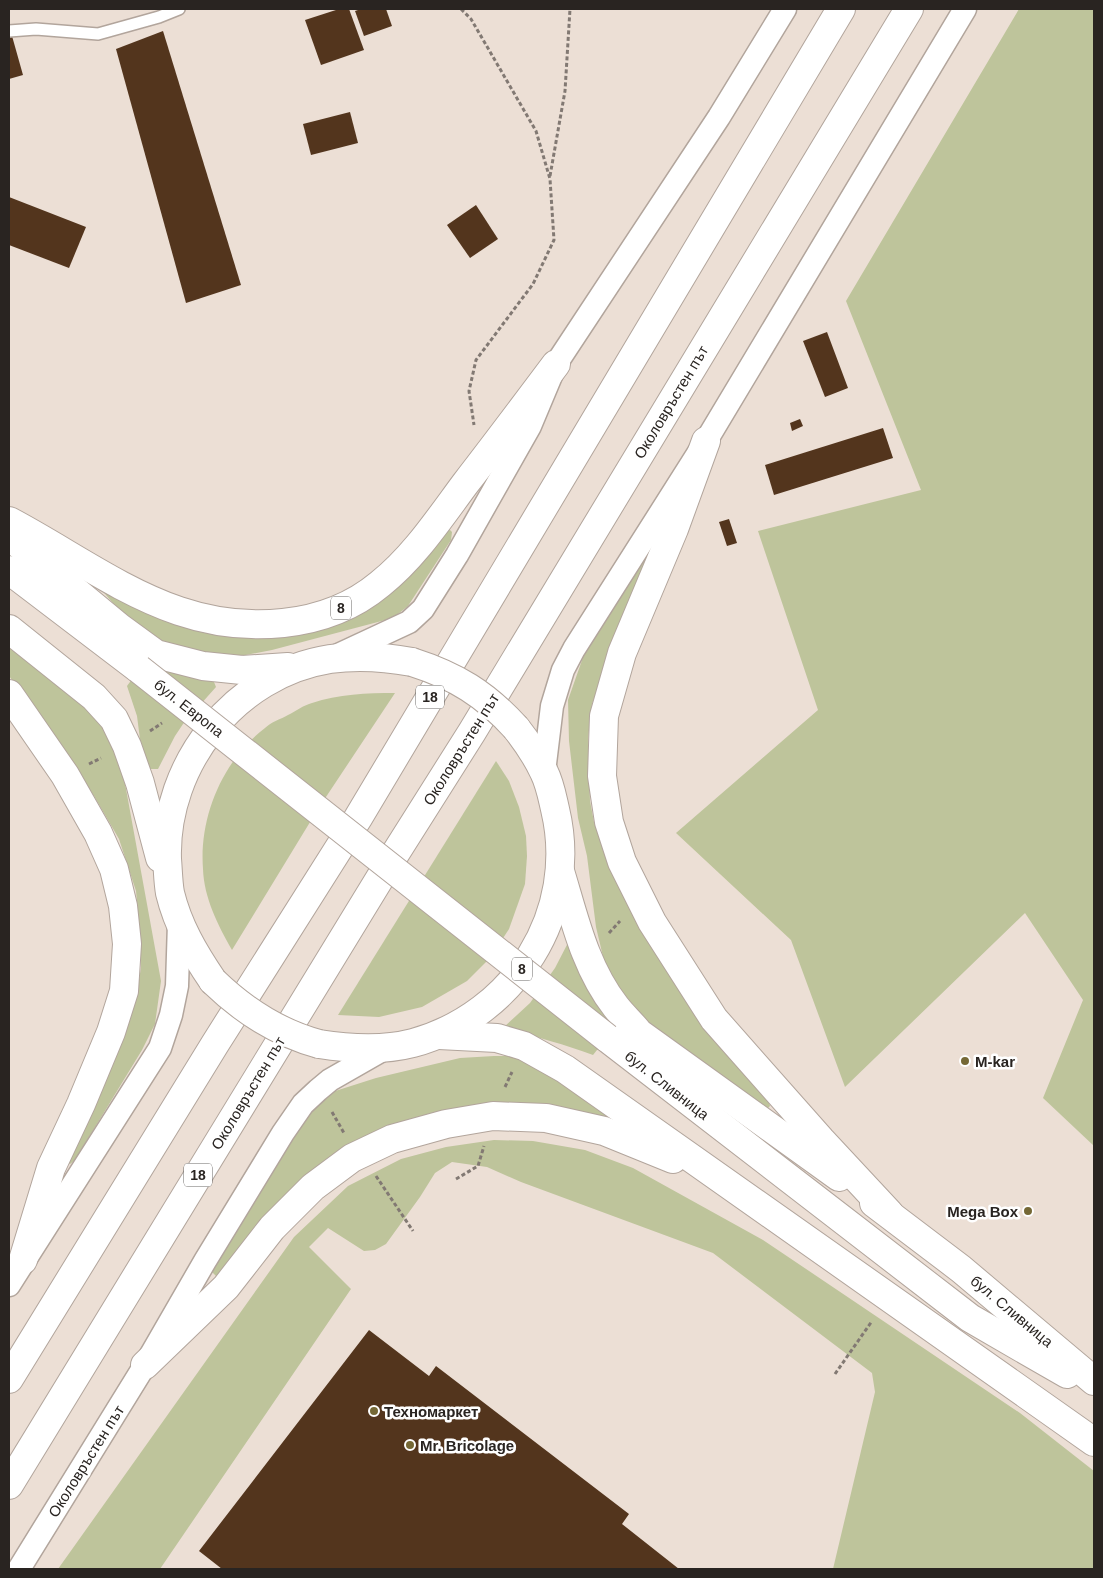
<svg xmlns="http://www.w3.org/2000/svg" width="1103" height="1578" font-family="Arial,sans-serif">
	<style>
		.green { fill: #bec49b }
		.building { fill: #53351d }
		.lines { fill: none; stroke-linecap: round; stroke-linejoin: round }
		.service-casing { stroke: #b2a59c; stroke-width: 14 }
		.minor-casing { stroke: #b2a59c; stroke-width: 25 }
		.primary-casing { stroke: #b2a59c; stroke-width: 30 }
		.trunk-casing { stroke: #b2a59c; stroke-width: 30 }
		.path { stroke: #827973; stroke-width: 3; stroke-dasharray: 4 2.5; stroke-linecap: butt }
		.service { stroke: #fff; stroke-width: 11 }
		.minor { stroke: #fff; stroke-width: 22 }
		.primary { stroke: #fff; stroke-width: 28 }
		.trunk { stroke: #fff; stroke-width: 28 }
		.primary-bridge-casing { stroke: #b2a59c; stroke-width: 30; stroke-linecap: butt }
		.primary-bridge { stroke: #fff; stroke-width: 28 }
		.poi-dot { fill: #756835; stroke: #fff; stroke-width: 2 }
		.labels { text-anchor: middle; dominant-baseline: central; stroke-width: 5; stroke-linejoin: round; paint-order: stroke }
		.shield { fill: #fff; stroke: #696664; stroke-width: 1 }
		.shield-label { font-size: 14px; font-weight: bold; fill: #292421 }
		.street-label { font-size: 15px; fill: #292421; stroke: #fff }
		.poi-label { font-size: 15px; font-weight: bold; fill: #292421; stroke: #fff; text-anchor: start }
	</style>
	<rect width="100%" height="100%" fill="#ecdfd5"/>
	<g class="green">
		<polygon points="1019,9 1094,9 1094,1146 1043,1098 1083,1000 1025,913 845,1087 791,940 676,833 818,710 758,531 921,490 846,301"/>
		<polygon points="450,530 452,532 451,540 408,606 393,618 272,650 225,659 192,654 150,637 126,618 99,587 301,631 444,531"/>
		<polygon points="648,554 651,554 609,656 592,704 588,739 590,801 594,822 611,866 768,1099 770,1106 767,1109 642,1018 621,1000 605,965 596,927 587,856 578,818 569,741 568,700 587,646 645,556"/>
		<polygon points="9,645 88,707 108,733 120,756 161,981 155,1024 142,1050 75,1160 70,1164 66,1162 137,991 141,968 140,934 136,891 119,839 94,796 49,728 9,676"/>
		<polygon points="149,656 182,674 214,682 216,687 183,724 175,736 158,769 150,769 142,755 137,716 127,686"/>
		<path d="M395 693 318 809 232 950C218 925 204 898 203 869 199 816 223 760 265 728 271 722 281 719 288 715 296 711 304 705 312 703 338 694 367 693 395 693Z"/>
		<polygon points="496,761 509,781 519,807 526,836 527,856 525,884 509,929 490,958 467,981 422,1007 379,1017 338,1015"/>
		<path d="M570 939 621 1020 593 1055C564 1044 534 1037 504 1027L530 1003 555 968Z"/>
		<polygon points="494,1056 511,1056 537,1063 614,1118 608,1121 409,1121 222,1275 216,1276 212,1272 315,1102 329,1093 376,1078 460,1058"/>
		<polygon points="494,1140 533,1141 585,1150 633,1168 763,1240 1020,1413 1094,1471 1094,1569 833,1569 875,1392 872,1373 713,1253 521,1182 487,1167 452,1162 435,1173 420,1197 386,1244 375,1250 364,1251 328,1228 309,1247 351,1289 160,1569 58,1569 294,1237 348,1186 401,1159 446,1147"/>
	</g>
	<g class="building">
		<polygon points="339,9 349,9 364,50 321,65 305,20"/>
		<polygon points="361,9 386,9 392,26 364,36 355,11"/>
		<polygon points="163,31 241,285 186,303 116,49"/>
		<polygon points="12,36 23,75 9,79 9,37"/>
		<polygon points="350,112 358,143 311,155 303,124"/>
		<polygon points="9,197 86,227 69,268 9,245"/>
		<polygon points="476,205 498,239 470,258 447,225"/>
		<polygon points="827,332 848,388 825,397 803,341"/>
		<polygon points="800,419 803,426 792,431 790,423"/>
		<polygon points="883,428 893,458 774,495 765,465"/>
		<polygon points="729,519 737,543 727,546 719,522"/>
		<polygon points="369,1330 429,1376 436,1366 629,1514 622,1524 679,1569 222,1569 199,1551"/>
	</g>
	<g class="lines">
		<defs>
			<polyline id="service" points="9,31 36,29 98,34 159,17 179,9"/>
			<g id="minor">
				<polyline points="336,656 409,622 423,609 457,555 530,426 556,364 719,117 785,9"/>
				<polyline points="544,772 552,706 563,670 574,649 706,441 965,9"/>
				<polyline points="9,1285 160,1048 171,1015 177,986 179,923"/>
				<polyline points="19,1569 145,1365 205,1261 283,1133 303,1104 318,1090 330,1080 386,1048"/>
			</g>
			<g id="primary">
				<polyline points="706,441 674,529 622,653 604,716 602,776 609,822 622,862 652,922 714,1019 821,1140 889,1213"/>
				<path d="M9 521C66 551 118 590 179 611 244 633 325 630 380 584 414 557 439 519 465 484 496 444 526 404 556 364"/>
				<polyline points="9,536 119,627 156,654 203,666 242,670 288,667"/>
				<polyline points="9,570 139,669"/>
				<polyline points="9,629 94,697 114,719 127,746 140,783 160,858"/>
				<polyline points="9,694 65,775 98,833 114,869 123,906 127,944 124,991 111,1032 81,1104 51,1168 23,1260"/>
				<path d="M560 871C574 917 585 968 616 1007 623 1016 632 1024 639 1033L839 1177"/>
				<path d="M213 981C194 953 178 926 170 893 168 882 168 870 167 859 164 764 235 674 330 659 358 655 385 657 412 662"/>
				<polyline points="439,1035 497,1038 524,1046 565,1069 1094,1442"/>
				<polyline points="607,1038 970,1318 1067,1374"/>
				<path d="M319 1044C351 1049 382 1051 413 1043 515 1015 580 913 555 809 552 796 550 784 544 772 537 757 527 742 516 728"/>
				<polyline points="874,1203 961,1269 1094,1381"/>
				<polyline points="145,1365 226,1287 272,1228 313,1187 352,1158 392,1139 446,1124 493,1116 546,1118 604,1131 673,1159"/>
			</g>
			<g id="trunk">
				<polyline points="9,1379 215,1044 358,818 841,9"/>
				<polyline points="9,1485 388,865 472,732 909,9"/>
			</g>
		</defs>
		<use href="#service" class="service-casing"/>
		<use href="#minor" class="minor-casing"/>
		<use href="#primary" class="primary-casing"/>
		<use href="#trunk" class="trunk-casing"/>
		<g class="path">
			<polyline points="461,9 471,19 536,131 550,179 554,240 533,284 476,360 469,391 474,425"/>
			<polyline points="550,176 565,91 570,9"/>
			<polyline points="150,731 162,723"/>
			<polyline points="89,764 101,758"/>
			<polyline points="609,933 620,921"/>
			<polyline points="505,1087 512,1072"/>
			<polyline points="332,1112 344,1133"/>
			<polyline points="376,1176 413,1231"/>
			<polyline points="456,1179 478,1166 484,1146"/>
			<polyline points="835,1374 872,1321"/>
		</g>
		<use href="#service" class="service"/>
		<use href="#minor" class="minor"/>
		<use href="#primary" class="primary"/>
		<use href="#trunk" class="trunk"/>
		<defs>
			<g id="primary-bridge">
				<path d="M412 662C456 676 485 694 516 728"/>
				<polyline points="139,669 607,1038"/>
				<path d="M213 981C244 1011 278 1033 319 1044"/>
			</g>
		</defs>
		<use href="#primary-bridge" class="primary-bridge-casing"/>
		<use href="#primary-bridge" class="primary-bridge"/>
	</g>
	<g class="poi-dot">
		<circle cx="965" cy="1061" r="5"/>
		<circle cx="1028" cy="1211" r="5"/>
		<circle cx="374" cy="1411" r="5"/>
		<circle cx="410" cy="1445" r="5"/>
	</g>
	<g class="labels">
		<g class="shield">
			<rect x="331" y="596.5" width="20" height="23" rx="4"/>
			<rect x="416" y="685.5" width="28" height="23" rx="4"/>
			<rect x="512" y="957.5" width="20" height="23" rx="4"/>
			<rect x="184" y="1163.5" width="28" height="23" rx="4"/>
		</g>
		<g class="shield-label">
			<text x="341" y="608">8</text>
			<text x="430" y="697">18</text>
			<text x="522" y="969">8</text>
			<text x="198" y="1175">18</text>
		</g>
		<g class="street-label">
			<text transform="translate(671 402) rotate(-59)">Околовръстен път</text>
			<text transform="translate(189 708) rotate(38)">бул. Европа</text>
			<text transform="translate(461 749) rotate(-58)">Околовръстен път</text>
			<text transform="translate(667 1085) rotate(38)">бул. Сливница</text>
			<text transform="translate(248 1093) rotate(-59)">Околовръстен път</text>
			<text transform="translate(1012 1311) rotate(40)">бул. Сливница</text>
			<text transform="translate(86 1461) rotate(-58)">Околовръстен път</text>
		</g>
		<g class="poi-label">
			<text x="975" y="1061">M-kar</text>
			<text x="1018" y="1211" text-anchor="end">Mega Box</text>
			<text x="384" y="1411">Техномаркет</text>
			<text x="420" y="1445">Mr. Bricolage</text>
		</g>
	</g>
	<rect width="1103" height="1578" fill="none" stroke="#292421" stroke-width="20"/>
</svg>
